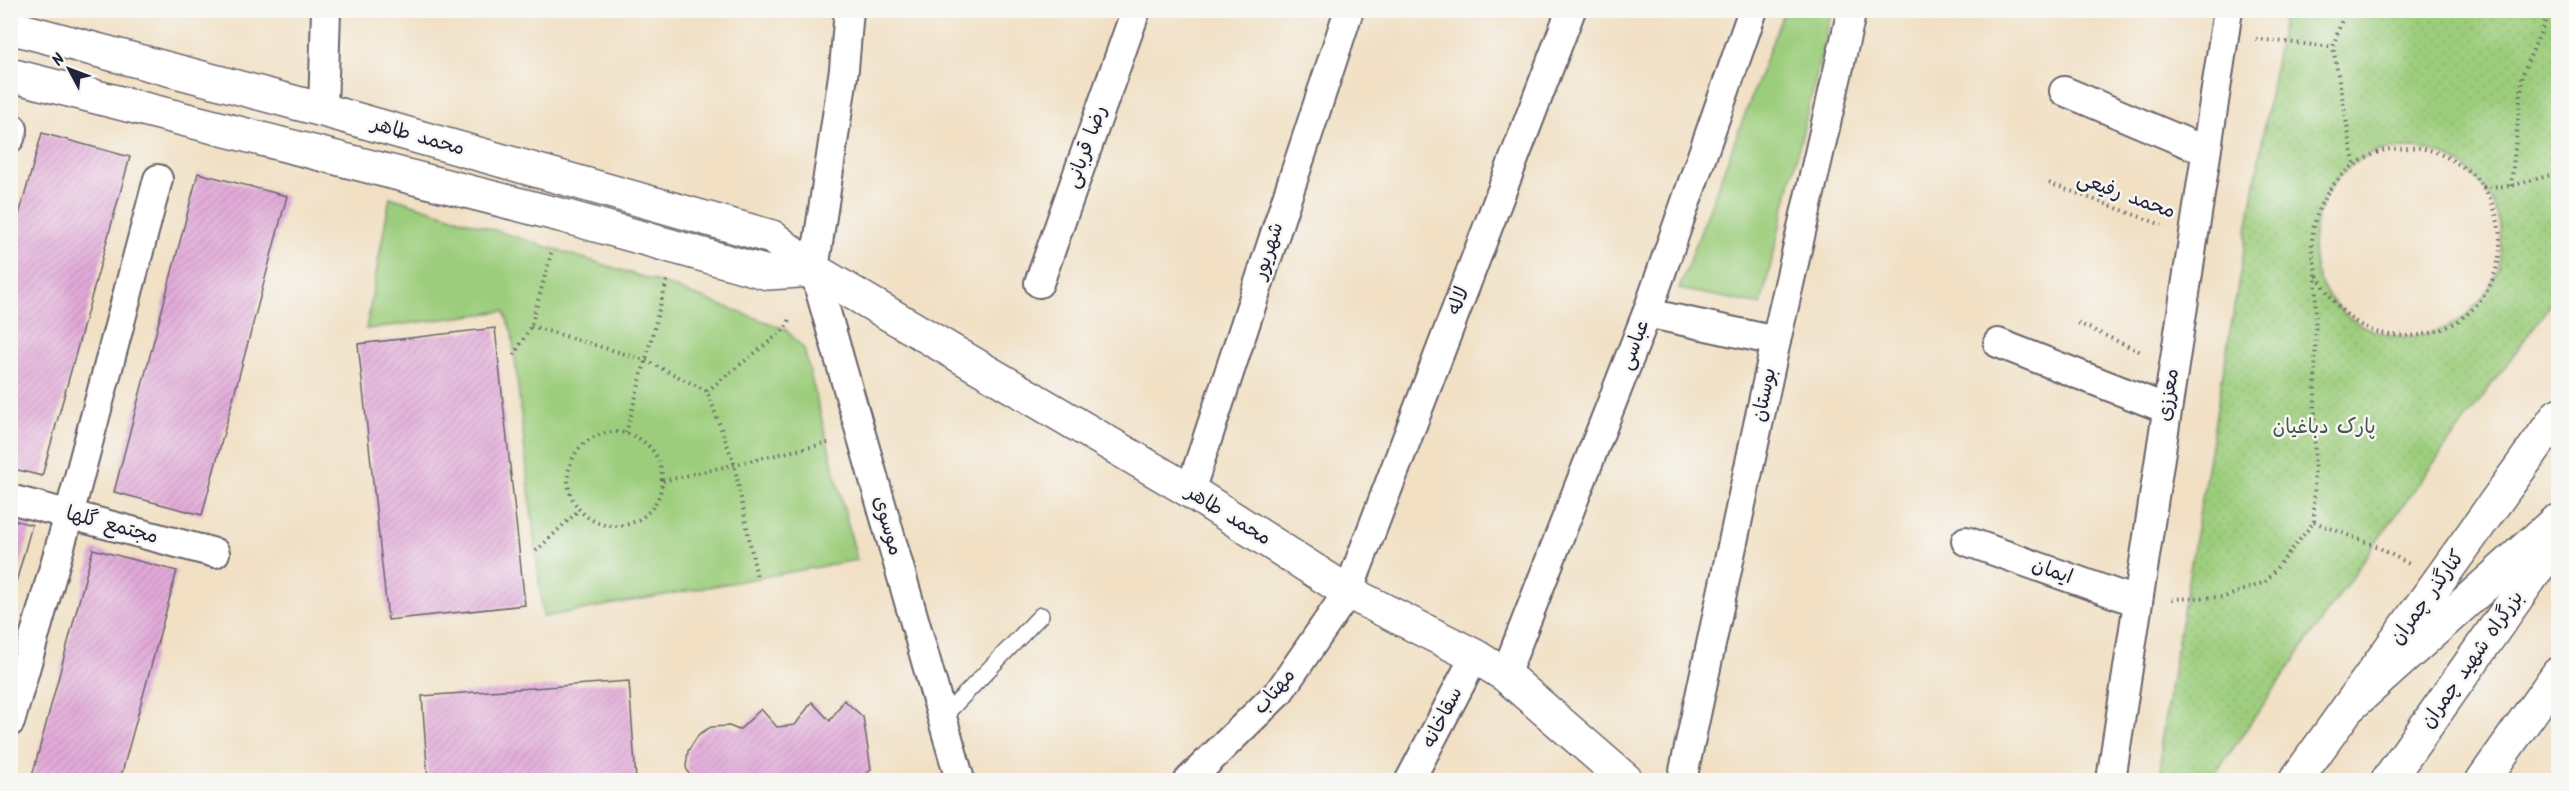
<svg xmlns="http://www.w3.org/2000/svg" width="2569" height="791" font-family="Kalam,'Playpen Sans Arabic',sans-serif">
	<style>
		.grass { fill: #9ccd7c; stroke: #5f785c; stroke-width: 1.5 }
		.park { fill: url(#park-dots); stroke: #5f785c; stroke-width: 1.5; fill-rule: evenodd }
		.building { fill: url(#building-hatch) }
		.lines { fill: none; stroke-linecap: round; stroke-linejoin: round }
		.lane-casing { stroke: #6a646b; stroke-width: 18 }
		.street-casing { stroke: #6a646b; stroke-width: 32 }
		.secondary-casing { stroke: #6a646b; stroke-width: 36 }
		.primary-casing { stroke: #6a646b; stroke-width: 36 }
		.highway-casing { stroke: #6a646b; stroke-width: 36 }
		.path { stroke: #6a646b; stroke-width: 4; stroke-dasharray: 1.5 4.5; stroke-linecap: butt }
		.lane { stroke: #fff; stroke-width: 15 }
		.street { stroke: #fff; stroke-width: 28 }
		.secondary { stroke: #fff; stroke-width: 33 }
		.primary { stroke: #fff; stroke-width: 33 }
		.highway { stroke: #fff; stroke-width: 33 }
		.labels { text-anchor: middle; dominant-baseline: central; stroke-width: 5; stroke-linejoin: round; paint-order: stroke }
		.street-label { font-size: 20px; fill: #22223b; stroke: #f6f6f2 }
		.park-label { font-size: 20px; fill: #47554e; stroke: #f6f6f2 }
	</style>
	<defs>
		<pattern id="park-dots" width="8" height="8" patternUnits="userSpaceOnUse" patternTransform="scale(1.5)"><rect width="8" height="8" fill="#9ccd7c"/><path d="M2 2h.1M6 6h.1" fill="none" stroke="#86b06c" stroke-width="1.8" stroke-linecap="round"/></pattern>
		<pattern id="building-hatch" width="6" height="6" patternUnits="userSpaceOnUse" patternTransform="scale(1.5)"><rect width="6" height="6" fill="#e1a9d8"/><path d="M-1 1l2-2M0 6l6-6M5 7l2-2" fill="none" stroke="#c191ba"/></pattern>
	</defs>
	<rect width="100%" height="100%" fill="#f6f6f2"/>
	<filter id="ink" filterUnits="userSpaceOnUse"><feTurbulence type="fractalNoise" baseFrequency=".0167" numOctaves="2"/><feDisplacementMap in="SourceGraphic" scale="12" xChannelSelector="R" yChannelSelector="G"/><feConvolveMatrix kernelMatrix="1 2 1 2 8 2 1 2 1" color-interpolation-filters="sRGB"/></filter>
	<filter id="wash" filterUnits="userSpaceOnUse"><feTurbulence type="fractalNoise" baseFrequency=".008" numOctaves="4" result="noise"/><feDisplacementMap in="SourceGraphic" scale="24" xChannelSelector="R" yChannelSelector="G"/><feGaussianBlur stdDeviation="1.35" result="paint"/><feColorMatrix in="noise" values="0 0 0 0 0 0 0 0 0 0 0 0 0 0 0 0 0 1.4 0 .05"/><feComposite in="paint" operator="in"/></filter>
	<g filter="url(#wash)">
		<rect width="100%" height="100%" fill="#f1e0c4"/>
		<g class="grass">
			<polygon points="1784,11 1832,11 1761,305 1679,289"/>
			<polygon points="390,197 665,284 785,329 804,349 857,560 543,617 512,333 504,311 366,329"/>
		</g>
		<path class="park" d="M2284 11H2558V294L2374 545 2211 780H2161V742ZM2416 148C2426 150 2437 152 2446 156 2462 163 2474 175 2483 188 2540 266 2454 368 2365 327 2344 316 2322 295 2316 271 2304 220 2331 163 2384 150 2394 148 2406 148 2416 148Z"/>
		<g id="blocks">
			<g class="building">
				<polygon points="42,133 130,157 42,476 10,468 10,247"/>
				<polygon points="198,173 287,196 202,515 114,492"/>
				<polygon points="495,328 525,605 388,620 358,344"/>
				<polygon points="10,519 32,525 11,600 10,600"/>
				<polygon points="93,549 177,571 120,780 31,780"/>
				<polygon points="629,681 636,780 428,780 422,696"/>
				<polygon points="844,700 863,717 871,769 861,780 841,780 835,777 831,780 691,780 686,767 688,751 699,734 711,727 729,726 739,730 761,709 777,727 795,725 812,702 830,721"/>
			</g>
		</g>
	</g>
	<g filter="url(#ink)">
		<use href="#blocks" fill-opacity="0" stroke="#6a646b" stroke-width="1.5"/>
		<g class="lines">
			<defs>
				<polyline id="lane" points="943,717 1041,615"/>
				<g id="street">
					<polyline points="849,10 844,69 814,270 960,780"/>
					<polyline points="2064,91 2206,151"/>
					<polyline points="323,110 326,10"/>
					<polyline points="10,138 13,129"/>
					<polyline points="1039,283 1136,10"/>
					<polyline points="1647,313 1776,341"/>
					<polyline points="1998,343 2167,409"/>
					<polyline points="1190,491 1349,10"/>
					<polyline points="10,499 215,553"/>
					<polyline points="1966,541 2138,602"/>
					<polyline points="1505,675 1647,313 1753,10"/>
					<polyline points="10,722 69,515 158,179"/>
					<polyline points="1189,780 1279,692 1348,592 1571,10"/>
					<polyline points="1410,780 1475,656"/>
					<polyline points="1682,780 1776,341 1852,10"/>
					<polyline points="2111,780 2228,10"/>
				</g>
				<g id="secondary">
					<polyline points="10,27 323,110 772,237 814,270 1190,491 1348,592 1475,656 1505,675 1626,780"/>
					<polyline points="10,75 560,215 768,273 814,270"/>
				</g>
				<polyline id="primary" points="2296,780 2558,415"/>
				<g id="highway">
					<polyline points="2349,707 2555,522"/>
					<polyline points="2388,780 2558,539"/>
					<polyline points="2483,780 2558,674"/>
				</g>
			</defs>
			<use href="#lane" class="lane-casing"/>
			<use href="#street" class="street-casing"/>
			<use href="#secondary" class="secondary-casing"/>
			<use href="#primary" class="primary-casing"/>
			<use href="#highway" class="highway-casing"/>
			<g class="path">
				<polyline points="2345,10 2333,47 2354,163"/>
				<polyline points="2256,39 2333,47"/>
				<polyline points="2049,183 2162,225"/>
				<polyline points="2511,186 2523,73 2550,10"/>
				<polyline points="2483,187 2511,186 2558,173"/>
				<polyline points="2078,323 2143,353"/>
				<polyline points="531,326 645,360 707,391 734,463 757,578"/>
				<polyline points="514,355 531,326 552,250"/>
				<polyline points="707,391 785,329 791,317"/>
				<circle cx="615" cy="479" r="47"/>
				<polyline points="626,433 667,280"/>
				<polyline points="663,481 828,443"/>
				<polyline points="2314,522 2374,545 2409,564"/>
				<polyline points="536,551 579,510"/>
				<path d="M2172 599 2225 597 2265 582 2314 522 2316 273C2315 263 2311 252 2312 242 2314 199 2342 165 2382 151 2390 148 2400 149 2409 148 2430 146 2450 158 2467 170 2481 180 2491 198 2496 214 2515 282 2463 344 2393 335 2379 334 2363 328 2352 319 2335 306 2326 291 2316 273"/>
			</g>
			<use href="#lane" class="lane"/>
			<use href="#street" class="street"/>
			<use href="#secondary" class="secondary"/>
			<use href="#primary" class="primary"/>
			<use href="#highway" class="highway"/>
		</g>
	</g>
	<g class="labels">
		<g class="street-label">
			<text transform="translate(418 137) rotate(16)">محمد طاهر</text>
			<text transform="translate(1087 147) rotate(-70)">رضا قربانی</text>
			<text transform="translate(2126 196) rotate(20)">محمد رفیعی</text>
			<text transform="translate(1269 251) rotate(-72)">شهریور</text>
			<text transform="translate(1459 301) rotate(-69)">لاله</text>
			<text transform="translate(1635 345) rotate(-69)">عباسی</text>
			<text transform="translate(1765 395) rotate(-78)">بوستان</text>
			<text transform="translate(2169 395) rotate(-81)">معززی</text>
			<text transform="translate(1228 516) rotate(32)">محمد طاهر</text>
			<text transform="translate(112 526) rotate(15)">مجتمع گلها</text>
			<text transform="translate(887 526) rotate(74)">موسوی</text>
			<text transform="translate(2052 572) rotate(20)">ایمان</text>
			<text transform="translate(2428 598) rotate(-54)">کنارگذر چمران</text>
			<text transform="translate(2473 660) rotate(-55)">بزرگراه شهید چمران</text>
			<text transform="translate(1275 692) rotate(-50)">مهتاب</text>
			<text transform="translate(1443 718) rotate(-63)">سقاخانه</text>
		</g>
		<g class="park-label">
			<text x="2324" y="428">پارک دباغیان</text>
		</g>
	</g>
	<rect width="2569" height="791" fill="none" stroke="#f6f6f2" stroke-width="36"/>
	<g transform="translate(69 69) rotate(311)" stroke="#f6f6f2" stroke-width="4.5" paint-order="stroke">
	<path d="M0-4.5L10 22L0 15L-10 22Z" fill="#22223b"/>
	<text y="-9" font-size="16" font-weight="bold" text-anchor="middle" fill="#22223b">N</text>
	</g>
</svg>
